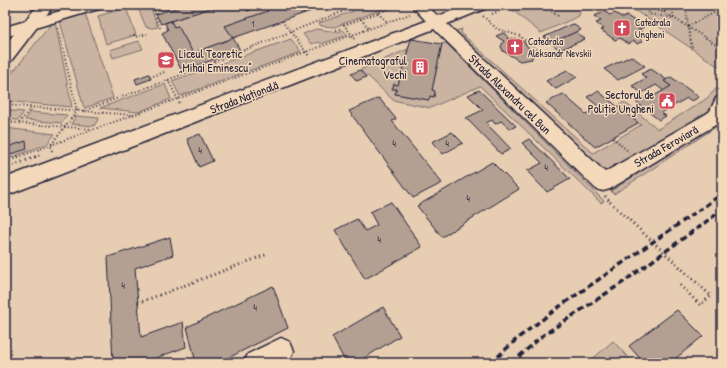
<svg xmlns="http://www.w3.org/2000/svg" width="727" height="368" font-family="'Patrick Hand',sans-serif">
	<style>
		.green { fill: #cab4a1; stroke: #766b6e }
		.building { fill: #b4a093; stroke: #22223b }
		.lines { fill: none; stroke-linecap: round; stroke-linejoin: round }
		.minor-casing { stroke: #22223b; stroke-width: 3 }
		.major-casing { stroke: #22223b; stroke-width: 3 }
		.path-far1 { stroke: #22223b; stroke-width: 2; stroke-dasharray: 1 2.5; stroke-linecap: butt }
		.path { stroke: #22223b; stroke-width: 3; stroke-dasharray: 1 3.5; stroke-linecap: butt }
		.minor { fill: #f4d8ba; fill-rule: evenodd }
		.major { fill: #f4d8ba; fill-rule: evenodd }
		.rail { stroke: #22223b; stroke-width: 3.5; stroke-dasharray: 6 3.5; stroke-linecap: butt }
		.path-bridge { stroke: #22223b; stroke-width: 3; stroke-dasharray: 1 3.5; stroke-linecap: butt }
		.labels { text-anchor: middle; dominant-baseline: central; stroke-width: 3; stroke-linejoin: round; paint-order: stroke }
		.far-number-label { font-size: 9px; fill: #464251 }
		.far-poi-label { font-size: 10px; fill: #22223b; stroke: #f4d8ba; text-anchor: start }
		.number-label { font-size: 10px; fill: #464251 }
		.poi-label { font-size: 12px; fill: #22223b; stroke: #f4d8ba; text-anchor: end }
		.street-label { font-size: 12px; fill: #22223b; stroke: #f4d8ba }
	</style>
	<rect width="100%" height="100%" fill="#e7cdb2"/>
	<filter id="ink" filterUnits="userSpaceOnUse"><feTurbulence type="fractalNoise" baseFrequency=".025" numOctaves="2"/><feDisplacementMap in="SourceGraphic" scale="8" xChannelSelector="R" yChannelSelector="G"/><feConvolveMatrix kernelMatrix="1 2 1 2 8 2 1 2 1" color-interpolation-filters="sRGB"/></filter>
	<g filter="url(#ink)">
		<g class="green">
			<polygon points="154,5 163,5 164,7 152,11 158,27 152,28 146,27 139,10"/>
			<polygon points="220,5 242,5 247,11 263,6 268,11 225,26 233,38 193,53 178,26 174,27 171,21"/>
			<polygon points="349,5 394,5 334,27 321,26 319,23 354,11"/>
			<polygon points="521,5 581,5 579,16 541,33 511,9"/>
			<polygon points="627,5 722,5 722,69"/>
			<polygon points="126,8 136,35 106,44 98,16"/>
			<polygon points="85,13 113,98 84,108 60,21"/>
			<polygon points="55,22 72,107 5,101 5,82 51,24"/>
			<polygon points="316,29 338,32 343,30 348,35 321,44 319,42 311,44 303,34"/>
			<polygon points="462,29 461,33 593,153 641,125 618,106 624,102 658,129 706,99 722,83 722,96 711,110 675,134 602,175 451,33"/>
			<polygon points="291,39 301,52 180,96 172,81"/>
			<polygon points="139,41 143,49 113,58 110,50"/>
			<polygon points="446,43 604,201 601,203 480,86 430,108 393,100 368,76 366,77 360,70 408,49 398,85 394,84 393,89 397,89 395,94 429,100 430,96 433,97 432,90 442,44"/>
			<polygon points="165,84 171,99 138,112 100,108"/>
			<polygon points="5,110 24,112 18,120 5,119"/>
			<polygon points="30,112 67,115 62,123 25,120"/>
			<polygon points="76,116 99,118 94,126 71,124"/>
			<polygon points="722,116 722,123 614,194 611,191 720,120"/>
			<polygon points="5,128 55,134 47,144 5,160"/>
			<polygon points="613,341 633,363 588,363"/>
		</g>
		<g class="building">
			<polygon points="185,5 220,5 161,24 156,14"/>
			<polygon points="242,5 272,5 273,7 281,5 328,5 233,38 225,26 268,11 263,6 247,11"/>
			<polygon points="605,12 610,15 615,13 623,18 627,16 644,27 638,30 647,35 640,38 643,41 637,44 634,41 628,44 620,38 615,40 601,30 604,29 596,23 601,21 594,16"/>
			<polygon points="171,21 174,27 178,26 193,53 233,38 240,50 182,71 162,33 168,30 165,23"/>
			<polygon points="573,24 581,30 551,43 544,37"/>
			<polygon points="576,32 585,39 560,50 551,43"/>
			<polygon points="503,33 509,37 507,38 508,39 516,39 524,42 530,50 535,53 535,55 532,56 532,59 520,61 503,51 501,46 504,41 502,40 496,36"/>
			<polygon points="411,39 442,44 432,90 435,91 434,97 430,96 429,100 395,94 397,89 392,89 394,84 398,85"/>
			<polygon points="631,56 645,66 618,80 604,69"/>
			<polygon points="651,69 667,80 664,81 671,86 664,91 656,85 642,93 632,86 646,78 641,74"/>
			<polygon points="360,70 366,77 357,81 351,74"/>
			<polygon points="567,70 577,77 556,89 546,81"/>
			<polygon points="149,74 151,79 137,84 135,79"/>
			<polygon points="671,77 699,97 692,101 687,98 661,113 666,116 659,120 636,102 643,97 647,100 671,86 664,81"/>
			<polygon points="479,90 516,126 510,129 501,121 495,124 492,120 486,123 511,149 501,154 466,118 483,110 468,95"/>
			<polygon points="598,91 638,123 595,147 546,103 563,94 586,114 599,107 587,97"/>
			<polygon points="379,98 396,119 392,121 442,183 413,198 349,111"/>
			<polygon points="452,132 463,143 443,154 432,142"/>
			<polygon points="200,134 213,161 199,167 187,139"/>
			<polygon points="529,139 570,179 547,192 527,171 542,163 522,143"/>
			<polygon points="26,141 27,149 8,155 7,147"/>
			<polygon points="492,162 519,189 442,237 417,206"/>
			<polygon points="391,202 422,247 365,279 335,230 357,219 365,231 377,225 370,212"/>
			<polygon points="170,237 173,255 135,268 141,337 183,322 186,347 142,363 113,363 108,257"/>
			<polygon points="273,286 288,328 218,363 196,363 187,327"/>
			<polygon points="383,307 400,336 356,363 346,363 332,337"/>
			<polygon points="677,310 703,336 670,363 644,363 629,346"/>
		</g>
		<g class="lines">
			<defs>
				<g id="minor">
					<polygon points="81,5 104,5 102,8 5,37 5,27"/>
					<polygon points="411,5 426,5 438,16 469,5 489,5 487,8 447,24 605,172 706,114 710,111 716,98 722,97 722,121 610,189 603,191 596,189 434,29 5,196 5,178 426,21"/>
					<polygon points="281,338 290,342 294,351 290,360 284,363 244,363 248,354"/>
				</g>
				<polygon id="major" points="38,5 54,5 11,61 5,63 5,45"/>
			</defs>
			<use href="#minor" class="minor-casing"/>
			<use href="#major" class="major-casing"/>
			<g class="path-far1">
				<polyline points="543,5 558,16"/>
				<polyline points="647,5 649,14 674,18 671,5"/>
				<polyline points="685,5 692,49"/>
				<polygon points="659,7 663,8 665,11 661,12 656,10 655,8"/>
				<polyline points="136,9 149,5"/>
				<polyline points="664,12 722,48"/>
				<polyline points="378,13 387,22"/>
				<polyline points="492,14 514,5"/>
				<polyline points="483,16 497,29 520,36 535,49 549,55 563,56"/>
				<polyline points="644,17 649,14"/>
				<polyline points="361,19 369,29"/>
				<polyline points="282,21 309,56"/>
				<polyline points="688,26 722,9"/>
				<polyline points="160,28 154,12 168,8 166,5"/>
				<polyline points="336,30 342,28"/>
				<polyline points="134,35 135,37 147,34"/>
				<polyline points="355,39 344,25 400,5"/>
				<polyline points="150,77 165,72"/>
				<polyline points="5,78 13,68"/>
				<polyline points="168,80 180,104"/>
				<polyline points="5,105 133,115"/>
				<polyline points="83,111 168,80 349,9 346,5"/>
				<polyline points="5,122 92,129"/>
				<polyline points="19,123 31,108"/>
				<polyline points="613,138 629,152"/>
				<polyline points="52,151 51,145 77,111 58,28"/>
				<polyline points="18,157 410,14"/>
				<polyline points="35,157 41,155"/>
			</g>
			<g class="path">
				<polyline points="5,162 20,156"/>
				<polyline points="5,169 37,156"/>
				<polyline points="605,196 610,202"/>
				<polyline points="680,285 700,305 711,296"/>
				<polyline points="138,303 268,254"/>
			</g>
			<use href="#minor" class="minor"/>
			<use href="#major" class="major"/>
			<g class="rail">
				<polyline points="491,363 519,337 559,307 722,194"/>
				<polyline points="512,363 542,336 622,283 722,210"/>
			</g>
			<polyline class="path-bridge" points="610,202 711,296"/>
		</g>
	</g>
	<defs>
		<symbol id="church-square" viewBox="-11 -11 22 22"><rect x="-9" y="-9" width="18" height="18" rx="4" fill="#d1495b" stroke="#f4d8ba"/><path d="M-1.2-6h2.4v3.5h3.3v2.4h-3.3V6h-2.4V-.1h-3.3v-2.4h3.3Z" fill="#fff"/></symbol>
		<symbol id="school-square" viewBox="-11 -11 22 22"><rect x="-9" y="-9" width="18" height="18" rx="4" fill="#d1495b" stroke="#f4d8ba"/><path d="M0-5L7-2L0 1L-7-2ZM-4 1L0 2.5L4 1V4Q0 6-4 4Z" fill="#fff"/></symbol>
		<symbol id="building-square" viewBox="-11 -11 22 22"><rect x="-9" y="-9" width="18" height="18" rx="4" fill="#d1495b" stroke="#f4d8ba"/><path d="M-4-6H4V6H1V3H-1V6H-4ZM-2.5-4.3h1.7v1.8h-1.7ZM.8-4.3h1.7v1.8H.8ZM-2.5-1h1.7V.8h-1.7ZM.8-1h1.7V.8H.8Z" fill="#fff"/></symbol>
		<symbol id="civic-square" viewBox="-11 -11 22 22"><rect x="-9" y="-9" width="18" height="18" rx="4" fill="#d1495b" stroke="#f4d8ba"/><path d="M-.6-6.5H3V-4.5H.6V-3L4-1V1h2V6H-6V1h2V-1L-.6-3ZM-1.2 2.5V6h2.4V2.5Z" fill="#fff"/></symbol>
	</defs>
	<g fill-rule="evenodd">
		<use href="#church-square" x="612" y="18" width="20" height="20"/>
		<use href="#church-square" x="505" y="37" width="20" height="20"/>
		<use href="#school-square" x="156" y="50" width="20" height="20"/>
		<use href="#building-square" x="410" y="57" width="20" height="20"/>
		<use href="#civic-square" x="657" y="91" width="20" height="20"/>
	</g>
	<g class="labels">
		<g class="far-number-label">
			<text x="253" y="24">1</text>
		</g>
		<g class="far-poi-label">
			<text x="635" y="22">Catedrala<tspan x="635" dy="12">Ungheni</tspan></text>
			<text x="528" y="41">Catedrala<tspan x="528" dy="12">Aleksandr Nevskii</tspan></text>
		</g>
		<g class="number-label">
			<text x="394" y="143">4</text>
			<text x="447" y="143">4</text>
			<text x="200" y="150">4</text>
			<text x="546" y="167">4</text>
			<text x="468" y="198">4</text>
			<text x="379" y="239">4</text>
			<text x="123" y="285">4</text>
			<text x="255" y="307">4</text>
		</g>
		<g class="poi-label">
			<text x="179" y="53" text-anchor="start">Liceul Teoretic<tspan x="179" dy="14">„Mihai Eminescu”</tspan></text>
			<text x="407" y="60">Cinematograful<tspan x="407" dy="14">Vechi</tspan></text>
			<text x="654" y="94">Sectorul de<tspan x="654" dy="14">Poliție Ungheni</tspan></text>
		</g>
		<g class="street-label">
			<text transform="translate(510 94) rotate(44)">Strada Alexandru cel Bun</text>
			<text transform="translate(244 97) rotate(-21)">Strada Națională</text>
			<text transform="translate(666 146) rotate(-30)">Strada Feroviară</text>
		</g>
	</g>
	<rect width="727" height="368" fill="none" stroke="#f4d8ba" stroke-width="20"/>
	<rect x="10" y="10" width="707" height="348" fill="none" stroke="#22223b" stroke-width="1.5" filter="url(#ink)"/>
</svg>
